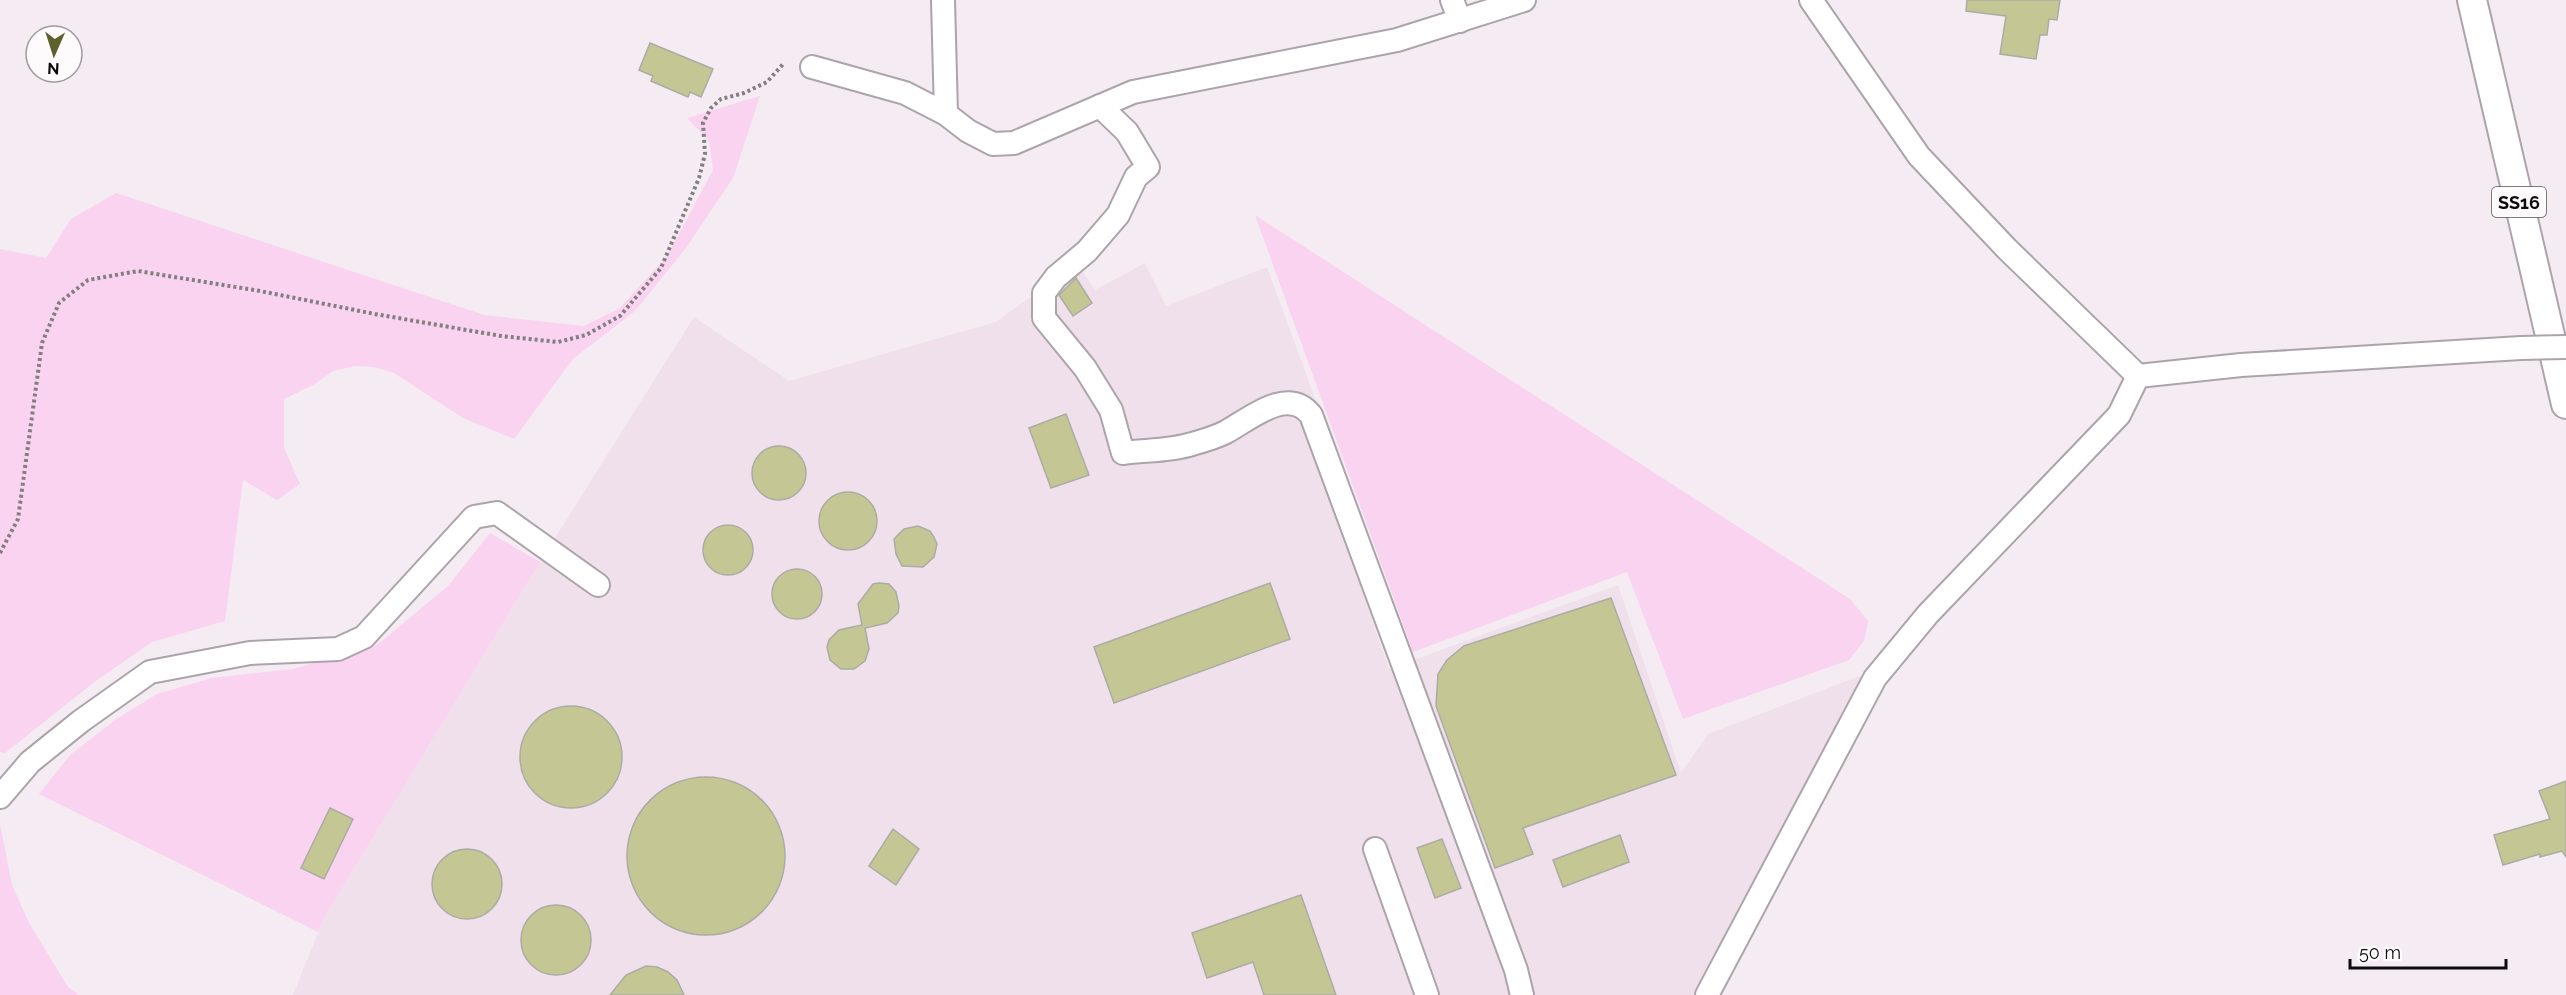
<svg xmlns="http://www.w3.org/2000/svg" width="2566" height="995" font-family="Raleway,sans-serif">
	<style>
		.built { fill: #efe0eb }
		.green { fill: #f9d3ef }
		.building { fill: #c4c794; stroke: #abaca4; stroke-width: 1.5 }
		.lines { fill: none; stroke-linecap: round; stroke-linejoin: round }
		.minor-casing { stroke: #aca4aa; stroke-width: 26 }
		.major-casing { stroke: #aca4aa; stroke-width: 32 }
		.path { stroke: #837e81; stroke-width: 4; stroke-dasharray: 3 3; stroke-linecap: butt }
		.minor { stroke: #fff; stroke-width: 22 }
		.major { stroke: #fff; stroke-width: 28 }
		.minor-bridge-casing { stroke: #aca4aa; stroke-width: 26; stroke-linecap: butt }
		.minor-bridge { stroke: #fff; stroke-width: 22 }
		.labels { text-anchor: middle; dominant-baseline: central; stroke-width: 6; stroke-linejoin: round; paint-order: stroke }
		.shield { fill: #fefbfd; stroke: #555354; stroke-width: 1.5 }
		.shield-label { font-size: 18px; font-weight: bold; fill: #0d0b0c }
	</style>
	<rect width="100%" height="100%" fill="#f4ecf2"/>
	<polygon class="built" points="1072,257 1095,290 1145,263 1166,306 1267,267 1320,412 1302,418 1389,669 1618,585 1681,773 1708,734 1865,674 1696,995 293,995 324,918 548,549 694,317 789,381 996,322 1032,296"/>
	<g class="green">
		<polygon points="760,96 733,178 686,248 635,311 573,359 514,439 463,418 394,373 374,367 355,366 333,371 315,384 284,399 284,448 300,484 277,500 243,480 225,621 152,642 93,683 5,753 0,752 0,249 46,258 71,219 116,193 484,315 584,326 620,308 667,256 713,170 709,141 687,118"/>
		<polygon points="1255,215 1850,599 1868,621 1864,641 1849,660 1683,719 1627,572 1413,652"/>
		<polygon points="490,533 540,562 324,918 318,932 39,794 70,755 118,718 157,694 212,678 293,669 377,645 448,586"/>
		<polygon points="0,824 12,885 29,923 68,987 79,995 0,995"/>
	</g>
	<g class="building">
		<polygon points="1967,0 2060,0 2057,20 2049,19 2047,35 2040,35 2036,59 2000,54 2006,16 1966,11"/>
		<polygon points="650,43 713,69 701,97 690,92 688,97 651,81 653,76 639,70"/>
		<polygon points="1076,278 1092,303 1073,316 1059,295"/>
		<polygon points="1066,414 1089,475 1051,488 1029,428"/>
		<circle cx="779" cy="473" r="27"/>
		<circle cx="848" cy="521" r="29"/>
		<circle cx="728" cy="550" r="25"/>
		<polygon points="918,526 930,531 934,537 937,544 934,557 923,567 902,566 896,554 894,539 904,529"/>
		<circle cx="797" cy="594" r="25"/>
		<polygon points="879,583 889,584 896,592 899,606 898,613 887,623 865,628 869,649 865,661 854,669 841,669 830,660 827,647 829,640 839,630 862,625 858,604 873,584"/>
		<polygon points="1270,583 1290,639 1114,703 1094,647"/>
		<polygon points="1611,598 1676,775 1523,828 1533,854 1495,868 1436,706 1438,674 1447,660 1464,646"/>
		<circle cx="571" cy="757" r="51"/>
		<circle cx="706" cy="856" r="79"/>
		<polygon points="2566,781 2566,857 2562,851 2540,857 2540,854 2503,865 2494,835 2550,819 2539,791"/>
		<polygon points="330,808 353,819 324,879 301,868"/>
		<polygon points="893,829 919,849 896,885 869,866"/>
		<polygon points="1620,835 1629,862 1563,887 1553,860"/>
		<polygon points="1442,839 1461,888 1435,898 1417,848"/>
		<circle cx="467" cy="884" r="35"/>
		<polygon points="1301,895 1336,995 1264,995 1253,962 1207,978 1192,933"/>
		<circle cx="556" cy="940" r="35"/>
		<polygon points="646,966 657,967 668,972 677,980 684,995 610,995 626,975"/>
	</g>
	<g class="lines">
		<defs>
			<g id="minor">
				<polyline points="943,0 946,114"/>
				<polyline points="1452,0 1460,21"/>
				<polyline points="1811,0 1919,156 2007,249 2138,376"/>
				<polyline points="812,67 905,93 946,114 968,131 993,144 1014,143 1133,92 1397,40 1524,0"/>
				<path d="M1100 106 1127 132 1148 167 1136 177 1118 215 1087 251 1056 277 1044 293V318L1085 368 1111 410 1123 453C1146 450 1170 451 1192 444 1203 441 1216 437 1226 432 1251 418 1288 386 1311 415L1516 970 1522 995"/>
				<polyline points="0,797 30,762 81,721 150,672 250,653 338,649 364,637 474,517 497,513 598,585"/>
				<polyline points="1375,849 1427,995"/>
				<polyline points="1707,995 1875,678 1928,614 2119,415 2138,376 2241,365 2521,348"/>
			</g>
			<polyline id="major" points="2472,0 2566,404"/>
		</defs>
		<use href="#minor" class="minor-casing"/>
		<use href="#major" class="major-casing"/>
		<polyline class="path" points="0,553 18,519 42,343 59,303 88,280 138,271 260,291 375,314 501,336 558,342 586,335 620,316 661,268 699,178 705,154 703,123 711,108 721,99 744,93 767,82 784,63"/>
		<use href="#minor" class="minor"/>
		<use href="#major" class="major"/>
		<defs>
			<polyline id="minor-bridge" points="2521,348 2566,347"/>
		</defs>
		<use href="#minor-bridge" class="minor-bridge-casing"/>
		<use href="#minor-bridge" class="minor-bridge"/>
	</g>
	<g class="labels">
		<rect class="shield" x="2492" y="187" width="54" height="30" rx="4.5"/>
		<g class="shield-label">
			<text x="2519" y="202">SS16</text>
		</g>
	</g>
	<g transform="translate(54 54) rotate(183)"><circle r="28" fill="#fefbfd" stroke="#9e9b9d" stroke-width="1.5"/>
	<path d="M0-4.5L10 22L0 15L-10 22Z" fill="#5e602d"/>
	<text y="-9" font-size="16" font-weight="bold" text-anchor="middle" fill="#0d0b0c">N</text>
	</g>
	<path d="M2350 959v9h156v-9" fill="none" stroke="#0d0b0c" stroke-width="3"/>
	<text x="2359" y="959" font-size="18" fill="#0d0b0c" stroke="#fefbfd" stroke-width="4.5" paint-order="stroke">50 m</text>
</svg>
